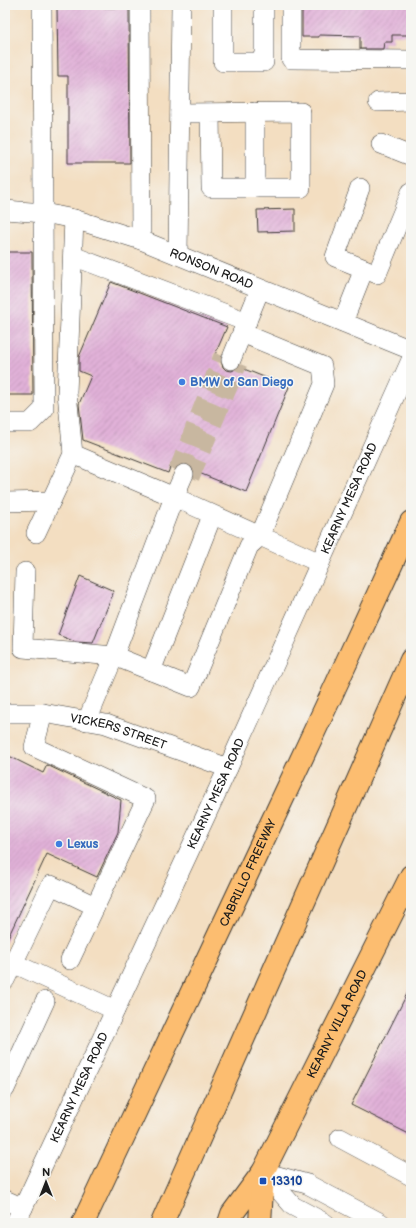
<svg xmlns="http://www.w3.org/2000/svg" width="416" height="1228" font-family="'Balsamiq Sans',sans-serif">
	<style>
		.building { fill: url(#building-hatch) }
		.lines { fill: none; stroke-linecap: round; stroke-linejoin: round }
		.minor-tunnel { stroke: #c8b7a0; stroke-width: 19; stroke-dasharray: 19 10; stroke-linecap: butt }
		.minor-casing { stroke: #3c3935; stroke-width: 20 }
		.major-casing { stroke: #3c3935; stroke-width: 24 }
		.highway-casing { stroke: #3c3935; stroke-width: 24 }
		.minor { stroke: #fff; stroke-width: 19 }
		.major { stroke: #fcbd6f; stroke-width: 22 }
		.highway { stroke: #fcbd6f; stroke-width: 22 }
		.shop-dot { fill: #3f7fe0; stroke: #f6f6f2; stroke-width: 1.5 }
		.transit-dot { fill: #1a4fb4; stroke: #f6f6f2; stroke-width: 1.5 }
		.labels { text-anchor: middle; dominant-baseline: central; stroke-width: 3; stroke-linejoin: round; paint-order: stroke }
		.street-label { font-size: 12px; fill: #1c1c1c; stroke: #f6f6f2 }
		.shop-label { font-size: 12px; font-weight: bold; fill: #366cbe; stroke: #f6f6f2; text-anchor: start }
		.transit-label { font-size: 12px; font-weight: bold; fill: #164399; stroke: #f6f6f2; text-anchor: start }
	</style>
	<defs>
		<pattern id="building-hatch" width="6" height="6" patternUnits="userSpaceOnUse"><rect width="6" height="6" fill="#e1b1d8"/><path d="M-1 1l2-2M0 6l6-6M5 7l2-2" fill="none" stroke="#c098b9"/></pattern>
	</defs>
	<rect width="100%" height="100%" fill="#f6f6f2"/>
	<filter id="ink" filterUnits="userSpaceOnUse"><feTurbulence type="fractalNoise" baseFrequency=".025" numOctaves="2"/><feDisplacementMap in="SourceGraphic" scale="8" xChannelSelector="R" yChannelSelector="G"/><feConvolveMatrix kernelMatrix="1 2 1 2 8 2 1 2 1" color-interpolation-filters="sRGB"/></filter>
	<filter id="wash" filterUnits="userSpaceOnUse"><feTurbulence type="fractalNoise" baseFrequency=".012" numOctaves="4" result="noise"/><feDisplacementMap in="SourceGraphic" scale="16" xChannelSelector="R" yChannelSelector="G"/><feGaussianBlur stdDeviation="0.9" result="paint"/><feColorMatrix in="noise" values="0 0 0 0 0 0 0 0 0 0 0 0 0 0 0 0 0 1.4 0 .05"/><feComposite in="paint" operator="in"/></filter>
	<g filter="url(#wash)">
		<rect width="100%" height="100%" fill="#f3dec1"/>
		<g id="blocks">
			<g class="building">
				<polygon points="302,5 411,5 411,35 392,35 392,42 384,42 383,49 360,49 360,36 319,35 319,37 302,37"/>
				<polygon points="57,7 129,8 130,163 68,163 68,76 58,76"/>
				<polygon points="295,209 295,231 258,232 257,210"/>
				<polygon points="5,252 32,252 33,395 5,395"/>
				<polygon points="111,282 227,327 214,357 220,359 223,367 226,370 232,371 239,367 289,387 246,492 194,471 193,467 188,464 183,463 179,465 172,462 168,473 83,440 79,404 91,376 79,371 79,357"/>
				<polygon points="80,576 114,591 93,643 76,642 58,635"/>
				<polygon points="9,756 43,773 47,765 121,800 118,832 97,877 47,854 5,944 5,764"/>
				<polygon points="411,986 411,1135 351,1105"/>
			</g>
		</g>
	</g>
	<g filter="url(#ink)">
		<use href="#blocks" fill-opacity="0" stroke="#3c3935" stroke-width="1"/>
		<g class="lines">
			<g class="minor-tunnel">
				<polyline points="178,471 223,356"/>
				<polyline points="190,477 238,363"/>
			</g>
			<defs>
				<g id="minor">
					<polyline points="140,5 141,240"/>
					<polyline points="223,5 223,62 264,62 264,5"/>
					<polyline points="291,5 291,59 411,60"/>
					<polyline points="378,102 411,101"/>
					<polyline points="180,113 301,112 301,188 211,188 210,113"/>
					<polyline points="381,144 411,156"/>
					<polyline points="255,188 255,112"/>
					<polyline points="360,188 335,257 377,274 411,192"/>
					<path id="s1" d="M5 210 44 213 74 219 141 240 411 350"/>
					<polyline points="178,255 181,5"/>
					<polyline points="73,256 247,322"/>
					<polyline points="343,322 364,269"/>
					<polyline points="242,333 322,366 324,384 260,536 320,563"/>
					<polyline points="231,360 260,289"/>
					<polyline points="5,423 30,423 44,409 42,5"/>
					<polyline points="5,502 51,501"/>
					<polyline points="36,533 73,454"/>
					<polyline points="25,572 23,648 114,656 191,687 249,546 260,536 174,497 73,454 67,393 74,219"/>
					<polyline points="151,671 212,516"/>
					<path id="s2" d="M5 713H43L106 724 228 768"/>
					<polyline points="43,713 34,747 146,799 70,960"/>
					<polyline points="87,721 114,656 174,497 184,474"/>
					<polyline points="5,963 13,963 115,1010"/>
					<polyline points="5,980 51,885 95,906"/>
					<polyline points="5,1089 45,1001"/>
					<polyline points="340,1138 411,1176"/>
					<polyline points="263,1172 307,1184 381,1223"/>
					<polyline points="263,1172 293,1206 325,1223"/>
					<polyline points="5,1200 23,1208"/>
					<path id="s3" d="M15 1223 23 1208 228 768 411 360"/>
				</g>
				<g id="major">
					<path id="s4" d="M229 1223 232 1214 263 1172 411 876"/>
					<polyline points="260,1223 263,1172"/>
				</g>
				<g id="highway">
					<path id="s5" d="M83 1223 331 696 411 522"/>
					<polyline points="162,1223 411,660"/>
				</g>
			</defs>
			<use href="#minor" class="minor-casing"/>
			<use href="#major" class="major-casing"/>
			<use href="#highway" class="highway-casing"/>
			<use href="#minor" class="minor"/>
			<use href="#major" class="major"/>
			<use href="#highway" class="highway"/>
		</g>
	</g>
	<g class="shop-dot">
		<circle cx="182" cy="382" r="4"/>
		<circle cx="59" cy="844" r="4"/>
	</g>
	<rect class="transit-dot" x="259" y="1177" width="8" height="8" rx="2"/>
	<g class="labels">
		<g class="street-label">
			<text stroke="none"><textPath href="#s1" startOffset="216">RONSON ROAD</textPath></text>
			<text stroke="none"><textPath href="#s3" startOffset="798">KEARNY MESA ROAD</textPath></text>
			<text stroke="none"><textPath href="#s2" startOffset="116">VICKERS STREET</textPath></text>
			<text stroke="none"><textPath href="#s3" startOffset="474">KEARNY MESA ROAD</textPath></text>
			<text stroke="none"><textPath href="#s5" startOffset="387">CABRILLO FREEWAY</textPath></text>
			<text stroke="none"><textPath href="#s4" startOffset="227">KEARNY VILLA ROAD</textPath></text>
			<text stroke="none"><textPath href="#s3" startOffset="150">KEARNY MESA ROAD</textPath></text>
		</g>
		<g class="shop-label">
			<text x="190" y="382">BMW of San Diego</text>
			<text x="67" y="844">Lexus</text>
		</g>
		<g class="transit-label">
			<text x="271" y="1181">13310</text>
		</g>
	</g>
	<rect width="416" height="1228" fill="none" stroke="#f6f6f2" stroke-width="20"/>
	<g transform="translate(46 1182)" stroke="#f6f6f2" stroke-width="3" paint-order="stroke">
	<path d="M0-3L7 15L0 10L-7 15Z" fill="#1c1c1c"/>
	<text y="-6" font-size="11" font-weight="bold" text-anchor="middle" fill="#1c1c1c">N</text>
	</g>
</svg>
